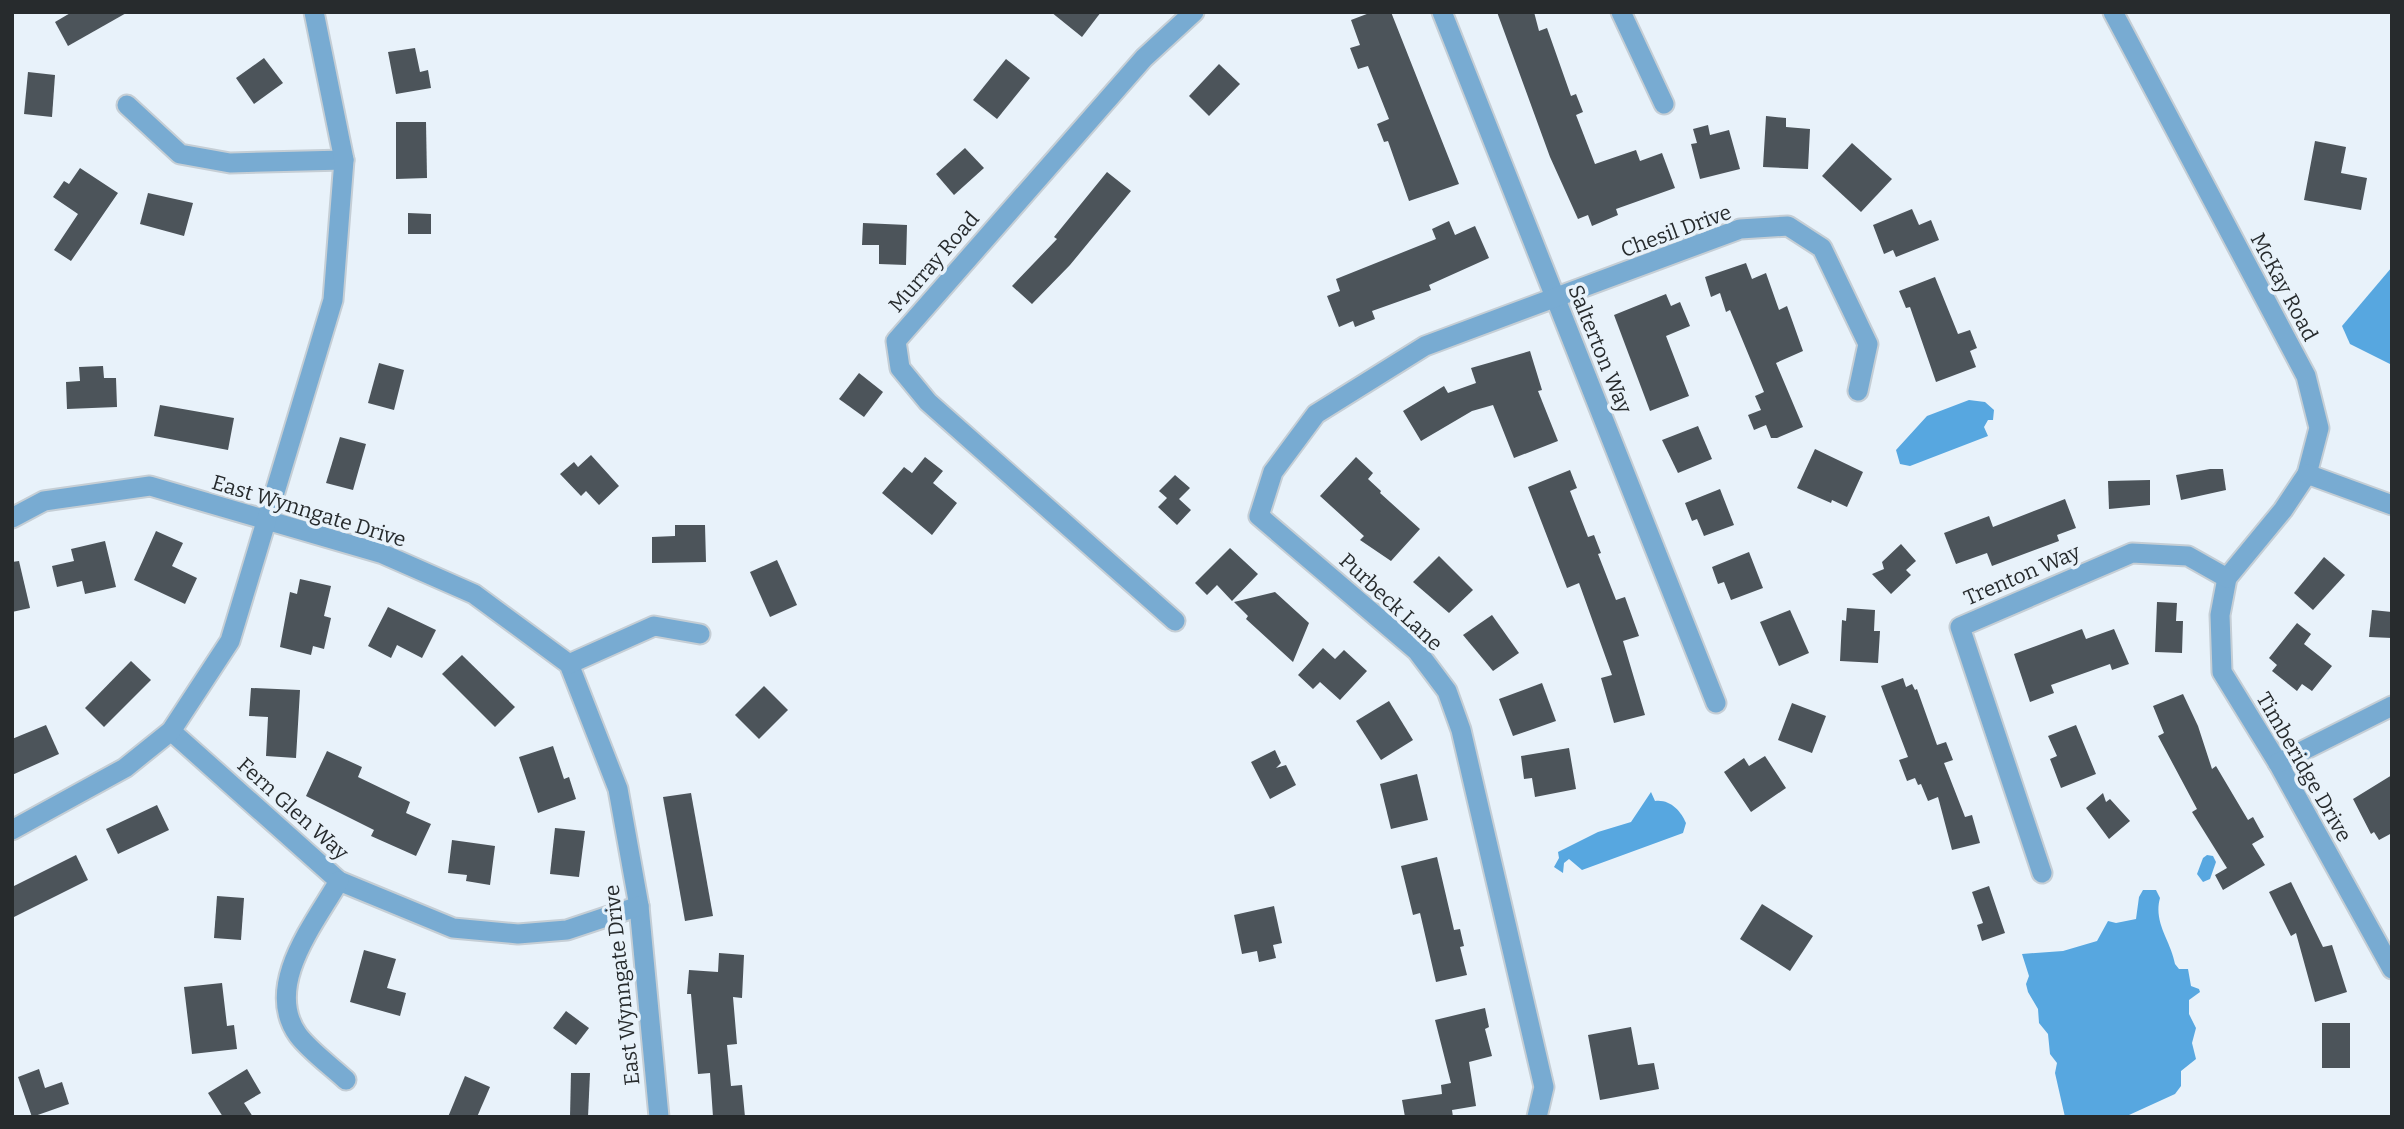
<svg xmlns="http://www.w3.org/2000/svg" width="2404" height="1129" font-family="Bitter,serif">
	<style>
		.water { fill: #57a7e0 }
		.building { fill: #4c545a }
		.lines { fill: none; stroke-linecap: round; stroke-linejoin: round }
		.minor-casing { stroke: #c5ced5; stroke-width: 23 }
		.minor { stroke: #78abd2; stroke-width: 19 }
		.labels { text-anchor: middle; dominant-baseline: central; stroke-width: 7; stroke-linejoin: round; paint-order: stroke }
		.street-label { font-size: 21px; fill: #272b2d; stroke: #e8f2fa }
	</style>
	<rect width="100%" height="100%" fill="#e8f2fa"/>
	<g class="water">
		<polygon points="2392,267 2392,365 2350,344 2342,326"/>
		<polygon points="1969,400 1985,402 1994,410 1993,420 1988,420 1984,427 1988,436 1910,466 1900,464 1896,450 1927,416"/>
		<path d="M1651 792 1655 801C1670 799 1681 811 1686 823L1683 833 1582 870 1569 859 1564 863 1563 873 1554 867 1559 858 1558 852 1598 832 1631 822Z"/>
		<polygon points="2207,855 2213,856 2216,862 2210,879 2203,882 2197,874 2203,858"/>
		<path d="M2143 890H2156L2160 898C2153 923 2171 941 2175 964L2179 969H2188L2191 986 2199 989 2200 992 2189 1000V1014L2196 1028 2192 1043 2196 1059 2181 1071V1086L2175 1094 2129 1115 2065 1117 2055 1073 2057 1063 2050 1054 2048 1034 2039 1023 2038 1009 2028 992 2026 984 2029 976 2022 954 2063 951 2097 941 2108 921 2116 923 2136 919 2139 897Z"/>
	</g>
	<g class="building">
		<polygon points="72,12 128,12 68,46 55,22"/>
		<polygon points="1051,12 1101,12 1082,37"/>
		<polygon points="1372,12 1391,12 1459,184 1409,201 1388,141 1384,142 1377,124 1389,119 1368,66 1358,69 1350,48 1360,45 1351,20"/>
		<polygon points="1497,12 1534,12 1539,31 1547,28 1571,96 1576,94 1583,112 1576,115 1595,164 1636,150 1640,161 1662,153 1675,188 1616,209 1618,215 1592,226 1588,215 1578,219 1550,157"/>
		<polygon points="415,48 420,72 428,70 431,88 396,94 388,52"/>
		<polygon points="264,58 283,83 254,104 236,78"/>
		<polygon points="1006,59 1030,78 997,119 973,100"/>
		<polygon points="1219,64 1240,84 1209,116 1189,96"/>
		<polygon points="28,72 55,75 52,117 24,114"/>
		<polygon points="1766,116 1786,118 1786,127 1810,129 1808,169 1763,167"/>
		<polygon points="396,122 426,122 427,178 396,179"/>
		<polygon points="1708,125 1710,135 1729,130 1740,169 1700,179 1691,144 1697,143 1693,129"/>
		<polygon points="2315,141 2346,147 2341,173 2367,178 2361,210 2304,200"/>
		<polygon points="1852,143 1892,179 1861,212 1822,176"/>
		<polygon points="965,148 984,168 954,195 936,174"/>
		<polygon points="80,168 118,193 71,261 54,250 78,214 53,197 64,181 69,184"/>
		<polygon points="1107,172 1131,191 1070,265 1032,304 1012,286 1057,239 1054,237"/>
		<polygon points="148,193 193,203 184,236 140,224"/>
		<polygon points="1912,209 1919,225 1931,220 1939,240 1896,257 1893,250 1884,254 1873,225"/>
		<polygon points="408,213 431,214 431,234 408,234"/>
		<polygon points="1449,221 1455,235 1475,226 1489,258 1429,285 1431,290 1372,311 1375,319 1355,327 1353,321 1339,327 1327,296 1340,291 1336,279 1436,239 1432,229"/>
		<polygon points="863,223 907,225 906,265 879,264 879,245 862,245"/>
		<polygon points="1746,263 1752,279 1766,273 1779,310 1787,306 1803,351 1776,363 1803,427 1777,438 1771,438 1766,425 1754,430 1748,415 1761,410 1755,396 1764,392 1730,310 1726,312 1720,293 1711,297 1705,277"/>
		<polygon points="1935,277 1958,334 1970,330 1977,348 1970,351 1976,367 1936,382 1910,307 1906,308 1899,291"/>
		<polygon points="1666,294 1671,306 1680,302 1690,326 1666,336 1689,396 1650,411 1614,315"/>
		<polygon points="1530,351 1542,390 1538,391 1558,441 1514,458 1493,405 1472,411 1421,441 1403,411 1444,386 1448,393 1476,383 1471,368"/>
		<polygon points="379,363 404,370 394,410 368,403"/>
		<polygon points="103,366 104,378 116,378 117,407 67,409 66,382 80,381 79,367"/>
		<polygon points="859,373 883,392 864,417 839,399"/>
		<polygon points="160,405 234,418 228,450 154,436"/>
		<polygon points="1698,426 1712,459 1678,473 1662,440"/>
		<polygon points="340,437 366,444 353,490 326,483"/>
		<polygon points="1815,449 1863,472 1847,507 1832,500 1831,503 1797,488"/>
		<polygon points="591,455 619,486 599,505 586,491 581,496 560,474 574,462 578,467"/>
		<polygon points="925,457 943,471 933,483 957,503 932,535 882,493 904,467 912,473"/>
		<polygon points="1356,457 1373,473 1368,479 1381,491 1380,493 1420,529 1391,561 1360,540 1364,536 1320,496"/>
		<polygon points="2210,469 2223,469 2226,490 2181,500 2176,475"/>
		<polygon points="1570,470 1577,488 1570,491 1588,537 1594,535 1601,553 1598,554 1616,600 1625,597 1639,636 1623,641 1645,715 1614,723 1601,678 1612,675 1579,583 1567,588 1528,487"/>
		<polygon points="1175,475 1190,488 1179,499 1191,510 1177,525 1158,507 1167,498 1159,491"/>
		<polygon points="2150,480 2150,505 2109,509 2108,481"/>
		<polygon points="1720,489 1734,525 1704,536 1697,519 1692,521 1685,503"/>
		<polygon points="2065,499 2076,528 2057,535 2059,541 1992,566 1987,553 1956,564 1944,533 1989,516 1993,527"/>
		<polygon points="675,525 705,525 706,562 652,563 652,537 675,536"/>
		<polygon points="156,531 183,543 172,566 197,578 185,604 134,580"/>
		<polygon points="105,541 116,587 85,594 82,581 57,587 52,566 74,561 71,549"/>
		<polygon points="1901,544 1916,561 1906,570 1911,575 1891,594 1872,574 1884,569 1882,562"/>
		<polygon points="1230,548 1258,574 1232,601 1217,585 1207,595 1195,583"/>
		<polygon points="1749,552 1763,588 1731,600 1724,582 1718,584 1712,567"/>
		<polygon points="1439,556 1473,590 1449,613 1413,582"/>
		<polygon points="2324,557 2345,575 2313,610 2294,593"/>
		<polygon points="777,560 797,605 770,617 750,572"/>
		<polygon points="19,561 30,608 12,612 12,562"/>
		<polygon points="300,579 331,586 324,616 331,618 324,649 313,646 311,655 280,647 290,592 297,594"/>
		<polygon points="1275,592 1309,623 1293,662 1246,619 1248,616 1234,602"/>
		<polygon points="2157,602 2177,603 2176,621 2183,621 2182,653 2155,652"/>
		<polygon points="388,607 436,630 422,658 397,645 391,658 368,646"/>
		<polygon points="1847,608 1875,610 1874,631 1880,631 1878,663 1840,661 1842,620 1846,621"/>
		<polygon points="1790,610 1809,653 1779,666 1760,622"/>
		<polygon points="2372,610 2392,612 2392,638 2369,637"/>
		<polygon points="1492,615 1519,653 1493,671 1463,635"/>
		<polygon points="2297,623 2311,634 2304,644 2332,666 2312,691 2302,684 2297,691 2272,671 2277,665 2269,658"/>
		<polygon points="2082,629 2086,639 2114,629 2129,664 2112,670 2110,664 2051,685 2054,693 2030,702 2014,654"/>
		<polygon points="1323,648 1335,659 1344,650 1367,671 1340,700 1320,682 1313,689 1298,675"/>
		<polygon points="462,655 515,707 495,727 442,674"/>
		<polygon points="131,661 151,680 104,727 85,708"/>
		<polygon points="1903,678 1906,687 1912,684 1915,690 1917,689 1937,745 1946,742 1953,760 1944,763 1965,817 1972,815 1980,843 1952,850 1938,797 1928,801 1921,784 1918,785 1915,778 1907,781 1899,760 1908,757 1881,686"/>
		<polygon points="1542,683 1556,721 1513,736 1499,699"/>
		<polygon points="764,686 788,710 759,739 735,715"/>
		<polygon points="251,688 300,690 296,758 266,756 268,717 249,716"/>
		<polygon points="2183,694 2198,726 2212,769 2216,766 2248,820 2253,817 2264,837 2252,844 2265,865 2223,890 2215,875 2227,868 2192,812 2197,809 2158,736 2164,733 2153,706"/>
		<polygon points="1389,701 1413,740 1381,760 1356,721"/>
		<polygon points="1792,703 1826,716 1812,753 1778,740"/>
		<polygon points="46,725 59,754 12,775 12,739"/>
		<polygon points="2076,725 2096,774 2061,788 2050,759 2057,756 2048,736"/>
		<polygon points="553,746 564,779 569,777 576,799 538,813 519,757"/>
		<polygon points="1569,748 1576,789 1535,797 1532,778 1524,779 1521,756"/>
		<polygon points="1275,750 1281,763 1276,768 1286,765 1296,785 1270,799 1251,762"/>
		<polygon points="327,751 362,767 358,777 410,802 406,813 431,824 416,856 371,836 374,830 306,796"/>
		<polygon points="1765,756 1786,788 1751,812 1724,772 1744,758 1749,766"/>
		<polygon points="1417,774 1428,820 1391,829 1380,784"/>
		<polygon points="2392,775 2392,833 2379,840 2374,832 2371,834 2353,799"/>
		<polygon points="691,793 713,916 685,921 663,797"/>
		<polygon points="2103,793 2106,802 2110,799 2130,821 2109,839 2086,808"/>
		<polygon points="157,805 169,830 118,854 106,829"/>
		<polygon points="555,828 585,831 579,877 550,874"/>
		<polygon points="452,840 495,846 490,885 466,881 467,875 448,873"/>
		<polygon points="76,855 88,880 12,918 12,887"/>
		<polygon points="1437,857 1454,930 1460,929 1464,946 1460,947 1467,975 1436,982 1420,913 1413,915 1401,866"/>
		<polygon points="2291,882 2323,947 2332,945 2347,992 2315,1002 2296,933 2291,936 2269,892"/>
		<polygon points="1989,886 2005,933 1982,941 1977,925 1983,923 1972,892"/>
		<polygon points="217,896 244,898 241,940 214,938"/>
		<polygon points="1762,904 1813,936 1790,971 1740,939"/>
		<polygon points="1274,906 1282,943 1273,945 1276,958 1259,962 1257,951 1242,954 1234,915"/>
		<polygon points="364,950 396,959 387,988 406,993 400,1016 350,1002"/>
		<polygon points="719,953 744,955 742,998 733,997 737,1044 727,1045 731,1086 742,1085 745,1117 713,1117 710,1073 698,1074 691,994 687,994 689,970 718,972"/>
		<polygon points="222,983 227,1026 234,1025 237,1049 192,1054 184,987"/>
		<polygon points="1485,1008 1489,1027 1485,1029 1492,1056 1469,1062 1476,1106 1452,1110 1453,1117 1405,1117 1402,1100 1442,1094 1441,1085 1451,1083 1435,1020"/>
		<polygon points="566,1011 589,1028 576,1045 553,1028"/>
		<rect x="2322" y="1023" width="28" height="45"/>
		<polygon points="1631,1027 1638,1065 1654,1063 1659,1089 1600,1100 1588,1035"/>
		<polygon points="39,1069 45,1088 62,1082 69,1104 32,1117 18,1077"/>
		<polygon points="247,1069 261,1093 244,1103 253,1117 223,1117 208,1093"/>
		<polygon points="571,1073 590,1073 588,1117 570,1117"/>
		<polygon points="465,1076 490,1087 477,1117 448,1117"/>
	</g>
	<g class="lines">
		<defs>
			<g id="minor">
				<polyline points="1442,12 1716,703"/>
				<polyline points="1621,12 1664,104"/>
				<polyline points="2113,12 2306,376 2319,428 2307,474 2283,510 2227,578 2220,615 2222,672 2278,763 2392,969"/>
				<polyline points="127,105 180,154 230,163 344,160"/>
				<polyline points="2307,474 2392,505"/>
				<polyline points="12,518 44,501 150,486 383,554 474,594 569,664 618,789 639,906 659,1117"/>
				<polyline points="1175,621 928,402 900,368 896,341 1144,58 1194,12"/>
				<polyline points="569,664 654,626 700,634"/>
				<polyline points="171,731 339,881 453,928 518,934 567,930 639,906"/>
				<polyline points="2278,763 2392,706"/>
				<polyline points="12,830 125,768 171,731 230,641 333,300 344,160 314,12"/>
				<polyline points="2042,873 1960,627 2132,553 2188,556 2227,578"/>
				<path d="M339 881C315 923 263 986 298 1035 310 1051 331 1066 346 1080"/>
				<polyline points="1537,1117 1544,1087 1461,730 1447,691 1417,651 1259,516 1273,472 1316,414 1425,346 1740,229 1788,226 1822,248 1868,344 1858,391"/>
			</g>
		</defs>
		<use href="#minor" class="minor-casing"/>
		<use href="#minor" class="minor"/>
	</g>
	<g class="labels">
		<g class="street-label">
			<text transform="translate(1676 231) rotate(-20)">Chesil Drive</text>
			<text transform="translate(934 262) rotate(-49)">Murray Road</text>
			<text transform="translate(2284 287) rotate(62)">McKay Road</text>
			<text transform="translate(1600 349) rotate(68)">Salterton Way</text>
			<text transform="translate(309 511) rotate(17)">East Wynngate Drive</text>
			<text transform="translate(2022 575) rotate(-23)">Trenton Way</text>
			<text transform="translate(1391 602) rotate(43)">Purbeck Lane</text>
			<text transform="translate(2304 767) rotate(60)">Timberidge Drive</text>
			<text transform="translate(293 809) rotate(42)">Fern Glen Way</text>
			<text transform="translate(622 985) rotate(-96)">East Wynngate Drive</text>
		</g>
	</g>
	<rect width="2404" height="1129" fill="none" stroke="#272b2d" stroke-width="28"/>
</svg>
